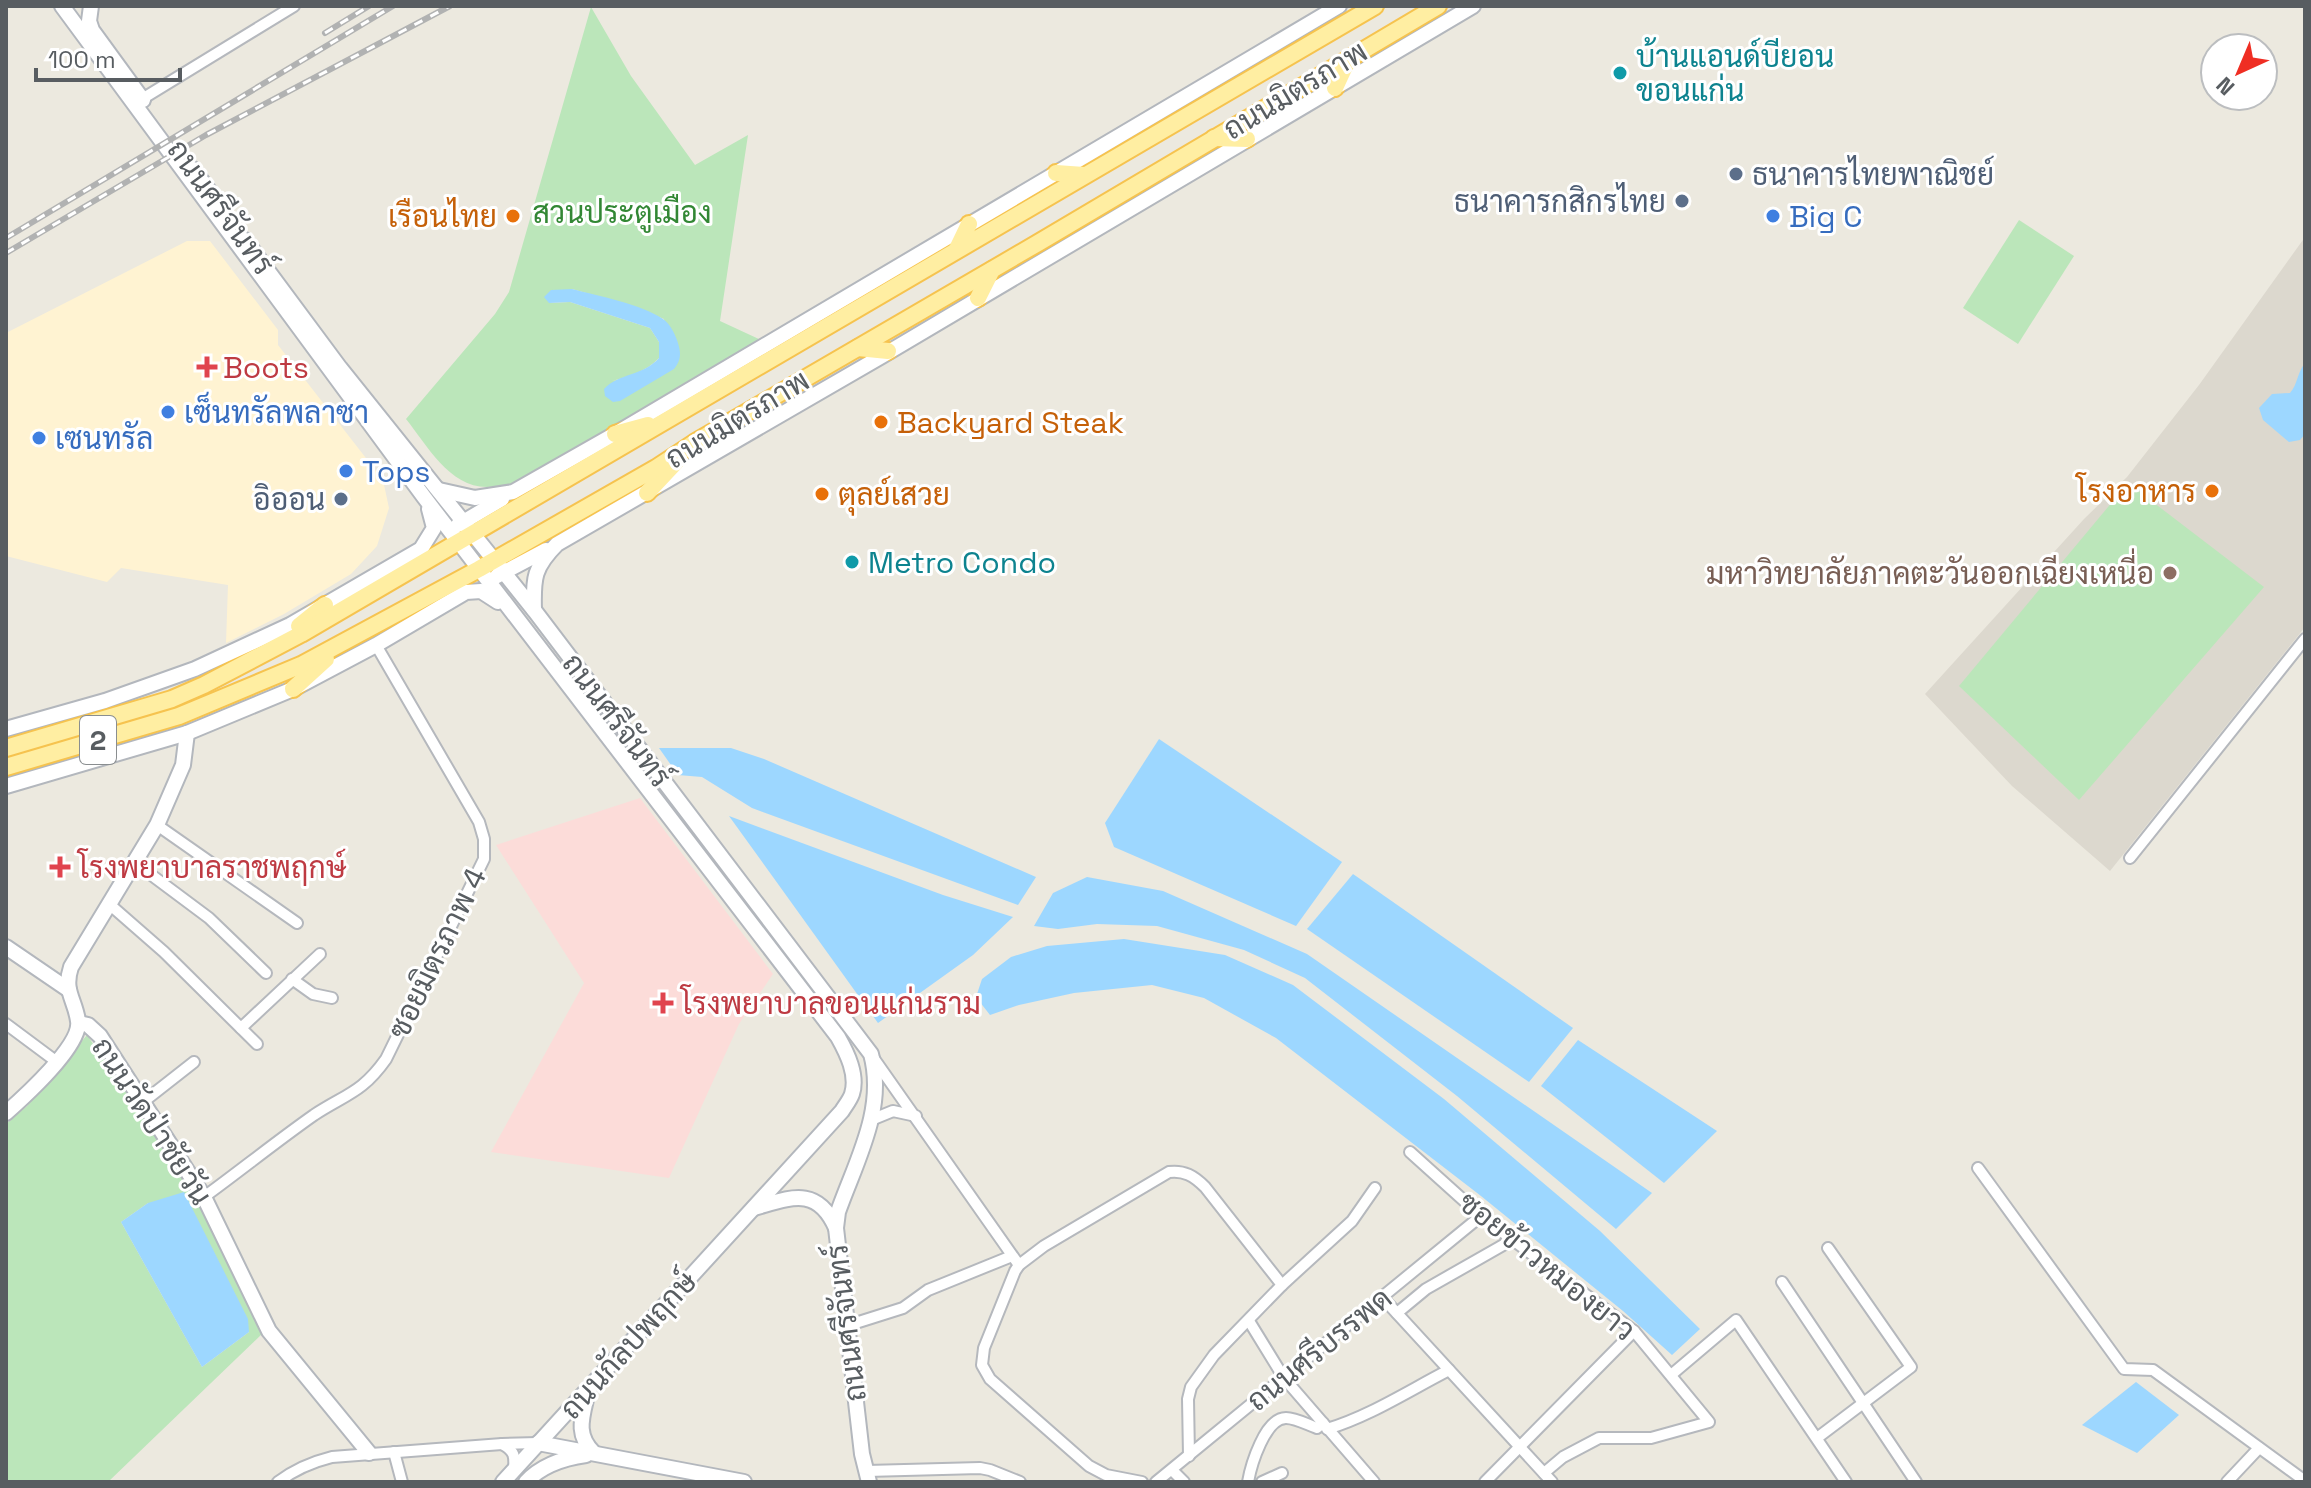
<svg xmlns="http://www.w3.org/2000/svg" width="2311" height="1488" font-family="'Space Grotesk',Sarabun,sans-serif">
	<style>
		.commercial { fill: #fff3d2 }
		.education { fill: #dcd8ce }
		.medical { fill: #fcdcd9 }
		.green { fill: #bbe6ba; fill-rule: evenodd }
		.water { fill: #9dd7ff }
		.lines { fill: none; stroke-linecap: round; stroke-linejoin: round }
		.street-casing { stroke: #b5b8bd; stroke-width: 14 }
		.secondary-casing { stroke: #b3b7bd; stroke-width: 18 }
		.primary-casing { stroke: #f6c34f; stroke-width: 20 }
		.street { stroke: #fff; stroke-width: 10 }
		.secondary { stroke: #fff; stroke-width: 14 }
		.primary { stroke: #ffeea2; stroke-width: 16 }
		.rail-casing { stroke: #b1b2b2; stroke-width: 6 }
		.rail { stroke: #fff; stroke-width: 3; stroke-dasharray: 9; stroke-linecap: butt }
		.culture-dot { fill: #0f9aa8; stroke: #fff; stroke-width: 3 }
		.service-dot { fill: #5c6f8a; stroke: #fff; stroke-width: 3 }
		.food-dot { fill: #e8710a; stroke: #fff; stroke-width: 3 }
		.shop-dot { fill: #3f7fe0; stroke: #fff; stroke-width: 3 }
		.health-dot { fill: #e0444e; stroke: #fff; stroke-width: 3 }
		.education-dot { fill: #8d6e63; stroke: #fff; stroke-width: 3 }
		.labels { text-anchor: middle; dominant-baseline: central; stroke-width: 6; stroke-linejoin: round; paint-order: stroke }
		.shield { fill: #fff; stroke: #8a8e90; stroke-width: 2 }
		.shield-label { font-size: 28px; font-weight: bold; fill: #585d61 }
		.culture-label { font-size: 30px; fill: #0d838f; stroke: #fff; text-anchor: start }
		.street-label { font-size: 30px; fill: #585d61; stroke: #fff }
		.service-label { font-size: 30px; fill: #4e5e75; stroke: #fff; text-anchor: end }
		.park-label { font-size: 30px; fill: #328734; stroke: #fff }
		.food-label { font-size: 30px; fill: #c56008; stroke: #fff; text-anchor: end }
		.shop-label { font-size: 30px; fill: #366cbe; stroke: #fff; text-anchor: start }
		.health-label { font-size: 30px; fill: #be3a42; stroke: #fff; text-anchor: start }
		.education-label { font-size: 30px; fill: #785e54; stroke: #fff; text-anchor: end }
	</style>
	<rect width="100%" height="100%" fill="#ece9df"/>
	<polygon class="commercial" points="187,241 210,241 278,330 278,345 383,480 389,508 377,546 351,574 284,614 226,643 228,585 121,568 107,582 6,556 6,333"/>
	<polygon class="education" points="2305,237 2305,627 2110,871 2012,786 1925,694 2084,519 2127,477 2199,385"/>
	<polygon class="medical" points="640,798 773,974 739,1024 669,1178 491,1152 584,983 496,845"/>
	<g class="green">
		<path d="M591 7 631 76 695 165 748 135 720 321 761 340 513 484C505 485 496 487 487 487 449 487 427 445 406 419L495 314 509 292ZM572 289 632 306 664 319 674 369 612 381C629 376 646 372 659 358V342L650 328 570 302 549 303Z"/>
		<polygon points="2019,220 2074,256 2018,344 1963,308"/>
		<polygon points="2128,483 2264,587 2079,800 1959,686"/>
		<path d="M87 1035 187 1181 263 1333 108 1482H6V1124L27 1106ZM148 1203 249 1332 202 1367 121 1222Z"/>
	</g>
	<g class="water">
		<path d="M572 289C598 296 641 304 663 319 670 324 674 332 677 340 681 352 682 359 674 369L620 401 613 402 605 396 604 389C619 373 643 376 659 358V342L650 328 570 302 549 303 544 297 551 290Z"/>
		<path d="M2305 363V434L2300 440 2289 442 2263 420 2259 408 2272 394 2290 393C2298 384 2296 375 2305 363Z"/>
		<polygon points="1159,739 1342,862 1296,926 1114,847 1105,823"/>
		<polygon points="659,748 731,748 764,759 1036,877 1018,905 752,808 702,777 678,775"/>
		<polygon points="729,816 943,895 1013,917 973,955 878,1023"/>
		<polygon points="1353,874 1573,1028 1529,1082 1307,929"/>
		<polygon points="1087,877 1163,891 1307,954 1652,1193 1616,1229 1457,1096 1305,978 1244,950 1157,926 1097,924 1058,929 1034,926 1053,893"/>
		<polygon points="1124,939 1225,955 1293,985 1444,1099 1600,1231 1700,1329 1672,1355 1623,1311 1481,1196 1276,1038 1204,998 1152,985 1074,993 1019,1005 990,1015 976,997 982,979 1011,957 1047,946"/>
		<polygon points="1578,1040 1717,1131 1664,1183 1541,1086"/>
		<polygon points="184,1192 248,1319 249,1332 202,1367 121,1222 148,1203"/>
		<polygon points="2136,1382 2179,1415 2137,1453 2082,1425"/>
	</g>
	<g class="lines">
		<defs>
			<g id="street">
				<polyline points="142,99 294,6"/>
				<polyline points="157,825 297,923"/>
				<polyline points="2130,858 2305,639"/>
				<polyline points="134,862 209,918 266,973"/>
				<polyline points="108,903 164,952 257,1044"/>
				<polyline points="292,979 313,994 332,998"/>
				<polyline points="6,1024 57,1062"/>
				<polyline points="241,1028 320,954"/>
				<polyline points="872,1056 1019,1265"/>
				<polyline points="143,1102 194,1062"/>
				<polyline points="871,1120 893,1111 916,1116"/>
				<polyline points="1410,1152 1481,1216 1634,1331 1709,1422 1651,1438 1599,1438 1563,1457 1544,1473"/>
				<polyline points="1978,1168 2124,1369 2153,1370 2305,1481"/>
				<path d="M204 1197C241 1170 277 1141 314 1115 346 1094 362 1093 386 1059L484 859V839L479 822 376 645"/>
				<polyline points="1782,1282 1916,1482"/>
				<polyline points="1282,1285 1352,1221 1375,1188"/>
				<polyline points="1382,1297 1552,1482"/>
				<polyline points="1397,1313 1426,1289 1512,1240"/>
				<polyline points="1249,1321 1284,1378 1374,1482"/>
				<polyline points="846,1326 903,1308 928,1290 1012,1256"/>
				<polyline points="1671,1375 1736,1320 1846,1482"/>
				<path d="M1327 1429C1370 1416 1408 1391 1449 1370"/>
				<polyline points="1817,1438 1911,1367 1828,1248"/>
				<path d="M502 1444C515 1451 515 1456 514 1470"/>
				<polyline points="394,1452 402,1482"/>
				<polyline points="1172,1470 1184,1482"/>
				<polyline points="867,1471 980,1468 990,1470 1020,1482"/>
				<path d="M278 1482C295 1469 312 1462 332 1457L502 1444 538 1443"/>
				<path d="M1142 1482 1106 1475 1089 1466 990 1379 982 1365 984 1348 1015 1271 1019 1265 1044 1246 1169 1172C1184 1170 1194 1176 1205 1187L1282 1285 1214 1355 1191 1387 1188 1399 1189 1456"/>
				<polyline points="1156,1482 1481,1216"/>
				<path d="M1248 1482C1251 1465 1265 1418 1286 1418 1296 1418 1308 1425 1317 1428L1323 1423"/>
				<polyline points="1262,1482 1282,1473"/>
				<polyline points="1485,1482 1634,1331"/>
				<polyline points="2227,1482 2259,1448"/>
			</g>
			<g id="secondary">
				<path d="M62 6 424 497 838 1037C847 1053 858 1075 852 1094 850 1100 845 1106 842 1111L503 1482"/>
				<polyline points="91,6 89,21 92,30 143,100"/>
				<polyline points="193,169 221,207"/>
				<path d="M245 240 340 368 534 610 871 1054C886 1109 856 1161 838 1212L836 1228 862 1454 869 1482"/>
				<polyline points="439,490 475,498 513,492 615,434 1339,6"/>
				<polyline points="458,525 502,499"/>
				<polyline points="497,576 546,550"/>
				<path d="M534 610C533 578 534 567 557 544L882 356 1473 6"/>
				<polyline points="6,729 105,701 195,669 290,625 421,549 434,528 429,509"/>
				<polyline points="6,786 187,733 293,689 376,645 466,592 481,591 498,602"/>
				<polyline points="6,947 69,990"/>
				<polyline points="79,1023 88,1025 100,1036 204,1197 269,1331 369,1453"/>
				<path d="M6 1113C24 1097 82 1045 78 1021 75 999 63 991 71 967L157 825 183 765 187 733"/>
				<path d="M754 1208C790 1198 817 1185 836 1228"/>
				<path d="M588 1391C583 1415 574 1434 594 1453"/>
				<polyline points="538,1443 744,1482"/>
				<path d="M526 1482C541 1466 564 1458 586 1455"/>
			</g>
			<g id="primary">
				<polyline points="1335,88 1348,60"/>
				<polyline points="1214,138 1247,139"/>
				<polyline points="1056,173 1084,175"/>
				<polyline points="957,249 969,224"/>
				<polyline points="978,298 992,270"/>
				<polyline points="858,348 888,351"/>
				<polyline points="615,434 648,425"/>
				<polyline points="647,493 676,462"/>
				<polyline points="299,626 325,605"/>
				<polyline points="293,689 326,659"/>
				<polyline points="6,748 172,699 204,685 301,634 1375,6"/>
				<polyline points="6,767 179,716 301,665 479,569 656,468 694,443 1038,243 1438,6"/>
			</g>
		</defs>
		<use href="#street" class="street-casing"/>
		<use href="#secondary" class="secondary-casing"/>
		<use href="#primary" class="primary-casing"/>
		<use href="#street" class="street"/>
		<use href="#secondary" class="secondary"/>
		<use href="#primary" class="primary"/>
		<defs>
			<g id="rail">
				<polyline points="325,33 369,6"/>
				<polyline points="6,238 393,6"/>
				<polyline points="6,253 206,135 450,6"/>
			</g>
		</defs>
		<use href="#rail" class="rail-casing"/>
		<use href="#rail" class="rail"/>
	</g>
	<g class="culture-dot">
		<circle cx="1620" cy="73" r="8"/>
		<circle cx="852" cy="562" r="8"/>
	</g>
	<g class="service-dot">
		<circle cx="1736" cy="174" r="8"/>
		<circle cx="1682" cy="201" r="8"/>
		<circle cx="341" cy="499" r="8"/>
	</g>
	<g class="food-dot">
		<circle cx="513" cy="216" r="8"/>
		<circle cx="881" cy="422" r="8"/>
		<circle cx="2212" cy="491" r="8"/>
		<circle cx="822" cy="494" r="8"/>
	</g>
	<g class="shop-dot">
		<circle cx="1773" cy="216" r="8"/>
		<circle cx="168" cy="412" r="8"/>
		<circle cx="39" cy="438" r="8"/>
		<circle cx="346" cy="471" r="8"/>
	</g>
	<g class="health-dot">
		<path d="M203 355h8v8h8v8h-8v8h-8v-8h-8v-8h8z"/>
		<path d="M56 855h8v8h8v8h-8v8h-8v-8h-8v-8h8z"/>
		<path d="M659 991h8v8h8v8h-8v8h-8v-8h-8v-8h8z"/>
	</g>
	<circle class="education-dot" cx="2170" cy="573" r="8"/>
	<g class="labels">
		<rect class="shield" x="80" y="716" width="36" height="48" rx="6"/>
		<g class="shield-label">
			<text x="98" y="740">2</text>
		</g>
		<g class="culture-label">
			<text x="1636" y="56">บ้านแอนด์บียอน<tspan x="1636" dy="34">ขอนแก่น</tspan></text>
			<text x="868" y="562">Metro Condo</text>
		</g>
		<g class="street-label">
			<text transform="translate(1295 90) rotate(-31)">ถนนมิตรภาพ</text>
			<text transform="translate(221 207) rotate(54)">ถนนศรีจันทร์</text>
			<text transform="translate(737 419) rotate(-31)">ถนนมิตรภาพ</text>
			<text transform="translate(617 720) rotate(53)">ถนนศรีจันทร์</text>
			<text transform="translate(437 953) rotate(-64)">ซอยมิตรภาพ 4</text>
			<text transform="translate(152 1121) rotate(57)">ถนนวัดป่าชัยวัน</text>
			<text transform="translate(1547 1266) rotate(39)">ซอยข้าวหมองยาว</text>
			<text transform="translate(846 1323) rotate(-97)">ถนนศรีจันทร์</text>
			<text transform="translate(628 1345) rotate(-48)">ถนนกัลปพฤกษ์</text>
			<text transform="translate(1319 1349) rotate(-39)">ถนนศรีบรรพด</text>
		</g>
		<g class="service-label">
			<text x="1752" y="174" text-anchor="start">ธนาคารไทยพาณิชย์</text>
			<text x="1666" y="201">ธนาคารกสิกรไทย</text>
			<text x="325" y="499">อิออน</text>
		</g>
		<g class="park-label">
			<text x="622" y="212">สวนประตูเมือง</text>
		</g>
		<g class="food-label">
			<text x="497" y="216">เรือนไทย</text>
			<text x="897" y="422" text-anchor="start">Backyard Steak</text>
			<text x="2196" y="491">โรงอาหาร</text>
			<text x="838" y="494" text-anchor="start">ตุลย์เสวย</text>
		</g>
		<g class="shop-label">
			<text x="1789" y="216">Big C</text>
			<text x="184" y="412">เซ็นทรัลพลาซา</text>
			<text x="55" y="438">เซนทรัล</text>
			<text x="362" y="471">Tops</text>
		</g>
		<g class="health-label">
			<text x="223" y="367">Boots</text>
			<text x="78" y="867">โรงพยาบาลราชพฤกษ์</text>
			<text x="681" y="1003">โรงพยาบาลขอนแก่นราม</text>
		</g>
		<g class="education-label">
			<text x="2154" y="573">มหาวิทยาลัยภาคตะวันออกเฉียงเหนี่อ</text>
		</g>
	</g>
	<rect width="2311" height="1488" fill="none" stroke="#585d61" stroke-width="16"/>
	<g transform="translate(2239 72) rotate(224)"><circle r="38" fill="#ffffff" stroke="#bcbec0" stroke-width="2"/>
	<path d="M0-6L14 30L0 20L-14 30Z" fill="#ef2e23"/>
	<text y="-12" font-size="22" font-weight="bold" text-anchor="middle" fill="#585d61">N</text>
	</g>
	<path d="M36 68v12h144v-12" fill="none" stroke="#585d61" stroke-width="4"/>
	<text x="48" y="68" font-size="24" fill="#585d61" stroke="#ffffff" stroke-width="6" paint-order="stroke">100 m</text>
</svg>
